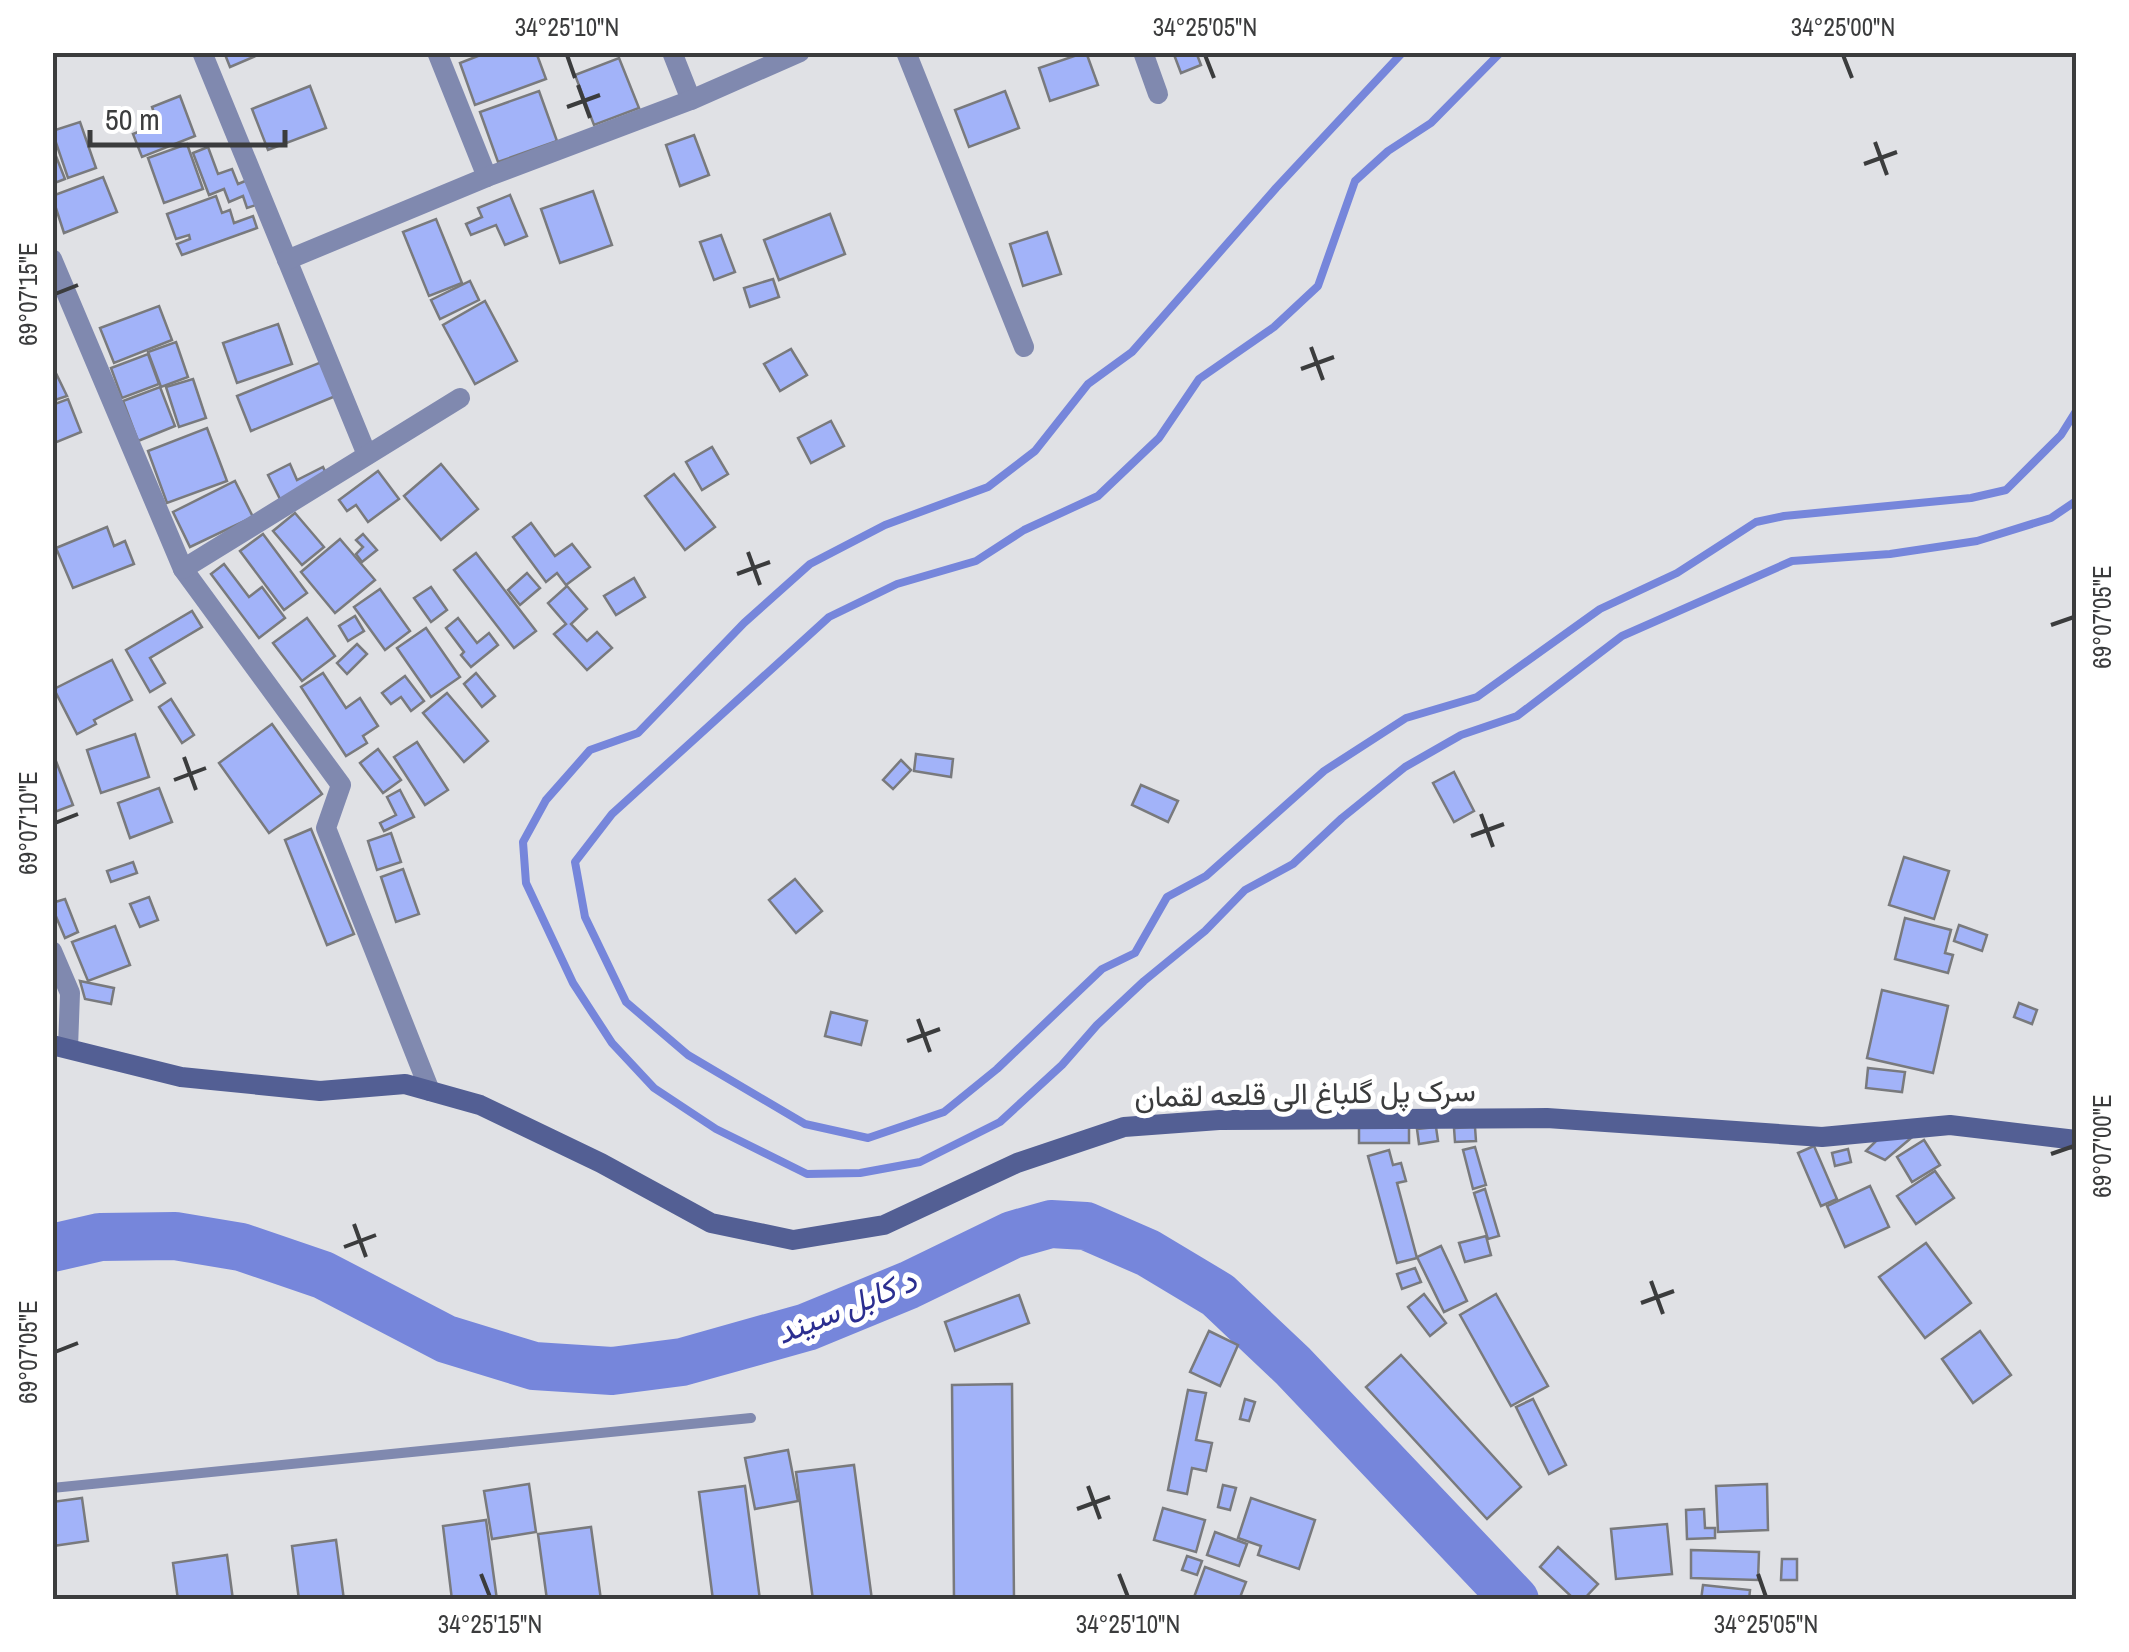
<svg xmlns="http://www.w3.org/2000/svg" width="2129" height="1652" font-family="'Archivo Narrow',Vazirmatn,sans-serif">
	<style>
		.lines { fill: none; stroke-linecap: round; stroke-linejoin: round }
		.stream { stroke: #7686db; stroke-width: 8 }
		.river { stroke: #7686db; stroke-width: 48 }
		.building { fill: #a2b3f9; stroke: #797a7d; stroke-width: 2.5 }
		.lane { stroke: #8089af; stroke-width: 10 }
		.street { stroke: #8089af; stroke-width: 20 }
		.secondary { stroke: #535f94; stroke-width: 20 }
		.ticks { fill: none; stroke: #3b3c3d; stroke-width: 4 }
		.labels { text-anchor: middle; dominant-baseline: central; stroke-width: 10; stroke-linejoin: round; paint-order: stroke }
		.street-label { font-size: 30px; fill: #3b3c3d; stroke: #fff }
		.water-label { font-size: 32px; font-style: italic; fill: #2b2e90; stroke: #fff }
		.neatline { fill: none; stroke: #3b3c3d; stroke-width: 4 }
		.ticks-label { font-size: 25px; text-anchor: middle; fill: #3b3c3d }
	</style>
	<rect width="100%" height="100%" fill="#e0e1e5"/>
	<g class="lines">
		<g class="stream">
			<polyline points="1403,52 1276,188 1132,352 1088,384 1035,451 988,487 885,525 810,564 744,623 638,733 590,750 546,800 523,842 526,883 573,983 612,1043 654,1088 716,1129 807,1174 860,1173 920,1162 1000,1122 1062,1065 1097,1025 1144,981 1205,931 1245,890 1293,864 1342,818 1405,767 1461,735 1517,716 1622,636 1792,561 1890,554 1977,541 2051,518 2076,501"/>
			<polyline points="1501,52 1431,123 1388,151 1355,181 1318,286 1274,327 1199,379 1159,438 1098,496 1024,530 976,561 897,584 829,617 612,814 575,862 585,917 626,1002 688,1055 805,1124 868,1138 944,1112 997,1069 1102,969 1135,953 1167,897 1206,876 1324,771 1406,718 1477,697 1600,609 1677,573 1756,522 1784,516 1971,498 2006,490 2061,435 2076,411"/>
		</g>
		<polyline class="river" points="52,1248 100,1237 175,1236 241,1247 323,1275 446,1339 534,1366 612,1371 682,1362 807,1327 909,1285 1012,1235 1051,1224 1086,1226 1148,1253 1218,1295 1293,1366 1515,1600"/>
	</g>
	<g class="building">
		<polygon points="224,52 265,52 230,67"/>
		<polygon points="488,52 536,52 546,79 475,105 460,63"/>
		<polygon points="1086,52 1098,85 1050,101 1039,68"/>
		<polygon points="1173,52 1196,52 1201,65 1181,73"/>
		<polygon points="619,58 639,108 594,125 575,75"/>
		<polygon points="310,86 326,128 268,150 252,109"/>
		<polygon points="539,91 557,141 498,162 480,112"/>
		<polygon points="1005,91 1019,128 969,147 955,110"/>
		<polygon points="180,96 195,136 142,157 133,134 158,124 152,107"/>
		<polygon points="80,122 96,168 68,178 52,131"/>
		<polygon points="694,135 709,175 680,186 666,145"/>
		<polygon points="187,144 203,189 164,203 148,158"/>
		<polygon points="52,146 65,179 52,184"/>
		<polygon points="208,147 218,174 232,169 238,184 250,179 259,204 247,208 243,196 229,202 224,189 209,195 193,153"/>
		<polygon points="103,177 117,212 64,233 52,196"/>
		<polygon points="593,191 612,245 560,263 541,209"/>
		<polygon points="510,195 527,236 505,245 496,225 471,235 466,224 482,217 478,208"/>
		<polygon points="216,196 222,213 230,210 234,223 253,216 257,228 182,255 177,244 190,239 189,235 176,239 167,214"/>
		<polygon points="830,214 845,254 779,280 764,240"/>
		<polygon points="436,219 462,283 429,296 403,232"/>
		<polygon points="1047,232 1061,274 1023,286 1010,244"/>
		<polygon points="721,235 735,272 714,280 700,242"/>
		<polygon points="773,279 779,297 750,307 744,288"/>
		<polygon points="470,281 479,300 440,319 431,300"/>
		<polygon points="485,301 517,361 475,384 443,325"/>
		<polygon points="159,306 172,340 114,363 100,328"/>
		<polygon points="278,324 292,364 237,383 223,343"/>
		<polygon points="176,342 188,377 161,387 148,352"/>
		<polygon points="791,349 807,375 780,391 764,364"/>
		<polygon points="148,354 159,384 122,398 111,368"/>
		<polygon points="324,361 338,395 251,431 237,396"/>
		<polygon points="52,365 67,396 52,401"/>
		<polygon points="193,379 206,418 179,427 166,387"/>
		<polygon points="160,387 175,426 138,441 123,401"/>
		<polygon points="68,399 81,432 52,444 52,405"/>
		<polygon points="831,421 844,446 811,463 798,438"/>
		<polygon points="207,428 227,481 167,503 148,451"/>
		<polygon points="712,447 728,474 702,490 686,462"/>
		<polygon points="290,464 297,480 323,467 328,478 281,501 268,475"/>
		<polygon points="441,464 478,509 441,540 404,496"/>
		<polygon points="378,471 399,499 368,522 356,505 347,511 339,500"/>
		<polygon points="674,474 715,527 685,550 645,496"/>
		<polygon points="235,481 253,517 190,547 173,512"/>
		<polygon points="295,513 324,547 302,565 273,531"/>
		<polygon points="531,523 555,556 572,544 590,567 566,585 557,573 546,582 513,537"/>
		<polygon points="107,527 114,546 125,541 134,564 73,588 56,548"/>
		<polygon points="263,534 307,593 284,610 240,551"/>
		<polygon points="363,534 377,550 362,562 356,554 363,547 356,540"/>
		<polygon points="340,539 375,580 335,613 301,572"/>
		<polygon points="476,553 536,631 514,648 454,570"/>
		<polygon points="224,564 249,597 262,587 285,618 259,638 211,574"/>
		<polygon points="527,573 540,588 520,605 508,590"/>
		<polygon points="634,578 645,597 616,615 604,596"/>
		<polygon points="567,586 587,609 571,624 587,641 597,632 612,648 587,670 554,634 566,624 548,603"/>
		<polygon points="431,587 447,610 431,622 414,598"/>
		<polygon points="380,589 410,631 385,650 354,607"/>
		<polygon points="192,611 202,627 150,658 165,683 150,692 126,650"/>
		<polygon points="355,616 364,631 348,641 339,626"/>
		<polygon points="307,618 335,656 302,681 273,643"/>
		<polygon points="458,618 477,643 489,633 498,645 471,667 461,655 464,652 446,628"/>
		<polygon points="426,628 460,677 431,697 397,648"/>
		<polygon points="357,644 367,654 347,674 337,663"/>
		<polygon points="112,660 132,700 94,720 96,724 77,734 54,689"/>
		<polygon points="323,673 346,708 360,698 378,726 363,736 367,743 346,756 301,687"/>
		<polygon points="476,673 495,696 482,707 464,684"/>
		<polygon points="405,676 424,701 411,711 401,697 391,704 382,693"/>
		<polygon points="447,693 488,741 464,762 423,713"/>
		<polygon points="171,699 194,735 182,743 159,707"/>
		<polygon points="272,724 322,794 269,833 219,763"/>
		<polygon points="135,734 149,777 101,793 87,750"/>
		<polygon points="417,742 448,790 425,805 394,757"/>
		<polygon points="378,749 401,780 383,793 360,763"/>
		<polygon points="916,754 953,759 951,777 914,771"/>
		<polygon points="54,756 73,805 52,813 52,757"/>
		<polygon points="901,760 911,770 893,789 883,780"/>
		<polygon points="1454,772 1474,811 1454,822 1433,783"/>
		<polygon points="1141,785 1178,801 1168,822 1132,805"/>
		<polygon points="159,788 172,822 130,838 118,803"/>
		<polygon points="400,790 414,817 384,831 380,823 396,815 387,797"/>
		<polygon points="311,829 354,934 327,945 285,840"/>
		<polygon points="391,833 401,862 377,870 368,841"/>
		<polygon points="1904,857 1949,871 1934,919 1889,905"/>
		<polygon points="133,862 137,873 111,882 107,871"/>
		<polygon points="403,869 419,914 396,922 381,877"/>
		<polygon points="795,879 822,911 796,933 769,900"/>
		<polygon points="149,897 158,920 140,927 130,904"/>
		<polygon points="65,899 78,932 65,938 52,907 52,903"/>
		<polygon points="1905,918 1951,930 1945,953 1953,955 1948,973 1895,959"/>
		<polygon points="1959,925 1987,935 1982,951 1954,941"/>
		<polygon points="115,926 130,965 88,981 72,942"/>
		<polygon points="80,981 114,988 111,1004 85,999"/>
		<polygon points="1882,990 1948,1006 1933,1073 1867,1058"/>
		<polygon points="2019,1003 2037,1010 2032,1024 2014,1017"/>
		<polygon points="831,1012 867,1021 861,1045 825,1036"/>
		<polygon points="1868,1068 1905,1072 1902,1092 1866,1088"/>
		<polygon points="1359,1124 1409,1125 1409,1143 1359,1143"/>
		<polygon points="1436,1127 1438,1141 1419,1144 1417,1129"/>
		<polygon points="1475,1127 1476,1141 1455,1142 1454,1128"/>
		<polygon points="1917,1133 1885,1160 1866,1151 1883,1134"/>
		<polygon points="1924,1140 1940,1165 1912,1182 1897,1157"/>
		<polygon points="1814,1146 1837,1199 1821,1206 1798,1153"/>
		<polygon points="1475,1147 1486,1185 1473,1189 1463,1150"/>
		<polygon points="1848,1149 1851,1162 1835,1166 1832,1153"/>
		<polygon points="1389,1150 1393,1165 1401,1163 1406,1181 1397,1183 1417,1258 1397,1263 1368,1156"/>
		<polygon points="1935,1171 1954,1198 1916,1224 1897,1196"/>
		<polygon points="1870,1186 1889,1227 1845,1247 1827,1206"/>
		<polygon points="1485,1189 1499,1236 1488,1239 1474,1193"/>
		<polygon points="1486,1236 1491,1255 1465,1262 1459,1243"/>
		<polygon points="1926,1243 1971,1303 1925,1338 1879,1277"/>
		<polygon points="1441,1246 1467,1301 1444,1312 1417,1257"/>
		<polygon points="1415,1268 1421,1282 1402,1289 1397,1274"/>
		<polygon points="1424,1294 1446,1323 1430,1336 1408,1307"/>
		<polygon points="1496,1294 1548,1386 1511,1406 1460,1315"/>
		<polygon points="1019,1295 1029,1323 955,1351 945,1322"/>
		<polygon points="1209,1331 1238,1345 1220,1386 1190,1372"/>
		<polygon points="1980,1331 2011,1375 1973,1403 1942,1359"/>
		<polygon points="1401,1355 1521,1487 1487,1519 1366,1387"/>
		<polygon points="1012,1384 1014,1600 954,1600 952,1385"/>
		<polygon points="1188,1390 1206,1393 1196,1440 1212,1443 1206,1471 1192,1468 1187,1494 1168,1490"/>
		<polygon points="1245,1399 1255,1402 1249,1421 1240,1419"/>
		<polygon points="1533,1399 1566,1465 1549,1474 1516,1407"/>
		<polygon points="788,1450 798,1501 755,1509 745,1458"/>
		<polygon points="854,1465 872,1600 813,1600 796,1472"/>
		<polygon points="529,1484 536,1532 492,1539 484,1491"/>
		<polygon points="1767,1484 1768,1530 1718,1532 1716,1486"/>
		<polygon points="1223,1485 1236,1488 1230,1510 1218,1507"/>
		<polygon points="745,1486 760,1600 713,1600 699,1492"/>
		<polygon points="82,1498 88,1541 53,1546 52,1502"/>
		<polygon points="1251,1498 1315,1520 1299,1569 1258,1555 1261,1546 1238,1538"/>
		<polygon points="1163,1508 1205,1520 1196,1552 1154,1540"/>
		<polygon points="1704,1509 1705,1528 1715,1528 1715,1538 1687,1539 1686,1510"/>
		<polygon points="486,1520 497,1600 452,1600 443,1526"/>
		<polygon points="1667,1524 1672,1574 1616,1579 1611,1529"/>
		<polygon points="591,1527 601,1600 547,1600 538,1534"/>
		<polygon points="1215,1532 1247,1544 1239,1566 1207,1555"/>
		<polygon points="336,1540 344,1600 299,1600 292,1546"/>
		<polygon points="1558,1547 1598,1584 1583,1600 1575,1600 1540,1567"/>
		<polygon points="1691,1550 1759,1552 1758,1580 1691,1578"/>
		<polygon points="227,1555 233,1600 178,1600 173,1563"/>
		<polygon points="1187,1556 1202,1561 1197,1575 1182,1570"/>
		<polygon points="1782,1559 1797,1559 1797,1580 1781,1580"/>
		<polygon points="1205,1567 1246,1582 1239,1600 1193,1600"/>
		<polygon points="1703,1585 1750,1590 1749,1600 1701,1600"/>
	</g>
	<g class="lines">
		<polyline class="lane" points="52,1488 751,1418"/>
		<g class="street">
			<polyline points="202,52 367,455"/>
			<polyline points="437,52 487,177"/>
			<polyline points="672,52 691,100"/>
			<polyline points="906,52 1024,347"/>
			<polyline points="1143,52 1158,94"/>
			<polyline points="52,259 183,569 341,785 326,828 430,1091"/>
			<polyline points="287,260 487,177 691,100 800,52"/>
			<polyline points="183,569 460,398"/>
			<polyline points="52,951 70,993 68,1048"/>
		</g>
		<polyline class="secondary" points="52,1045 181,1077 320,1091 405,1084 480,1105 601,1163 711,1223 793,1240 884,1225 1017,1163 1124,1127 1219,1120 1547,1118 1822,1137 1950,1125 2076,1140"/>
	</g>
	<path class="ticks" d="M567 55 575 78M1205 55 1214 78M1843 55 1852 78M578 85 590 118M567 107 600 95M1875 142 1887 175M1864 164 1897 152M55 294 78 285M1311 347 1323 380M1301 369 1334 357M748 552 760 585M737 574 770 562M2051 625 2074 617M184 757 196 790M174 780 206 768M1481 814 1493 847M55 823 78 814M1471 836 1504 824M918 1019 930 1052M907 1041 940 1029M2051 1154 2074 1146M354 1224 366 1257M344 1247 376 1235M1651 1281 1663 1314M1641 1303 1674 1291M55 1352 78 1343M1088 1486 1100 1519M1077 1509 1110 1497M481 1574 490 1597M1119 1574 1128 1597M1758 1574 1766 1597"/>
	<g class="labels">
		<g class="street-label">
			<text transform="translate(1305 1093) rotate(-1)">سرک پل گلباغ الی قلعه لقمان</text>
		</g>
		<g class="water-label">
			<text transform="translate(846 1306) rotate(-22)">د کابل سيند</text>
		</g>
	</g>
	<rect width="2129" height="1652" fill="none" stroke="#ffffff" stroke-width="110"/>
	<path d="M90 130v15h195v-15" fill="none" stroke="#3b3c3d" stroke-width="5"/>
	<text x="105" y="130" font-size="30" fill="#3b3c3d" stroke="#ffffff" stroke-width="8" paint-order="stroke">50 m</text>
	<rect x="55" y="55" width="2019" height="1542" class="neatline"/>
	<g class="ticks-label">
		<text x="567" y="36">34°25'10"N</text>
		<text x="1205" y="36">34°25'05"N</text>
		<text x="1843" y="36">34°25'00"N</text>
		<text transform="translate(28 294) rotate(-90)" y="9">69°07'15"E</text>
		<text transform="translate(2102 617) rotate(-90)" y="9">69°07'05"E</text>
		<text transform="translate(28 823) rotate(-90)" y="9">69°07'10"E</text>
		<text transform="translate(2102 1146) rotate(-90)" y="9">69°07'00"E</text>
		<text transform="translate(28 1352) rotate(-90)" y="9">69°07'05"E</text>
		<text x="490" y="1633">34°25'15"N</text>
		<text x="1128" y="1633">34°25'10"N</text>
		<text x="1766" y="1633">34°25'05"N</text>
	</g>
</svg>
